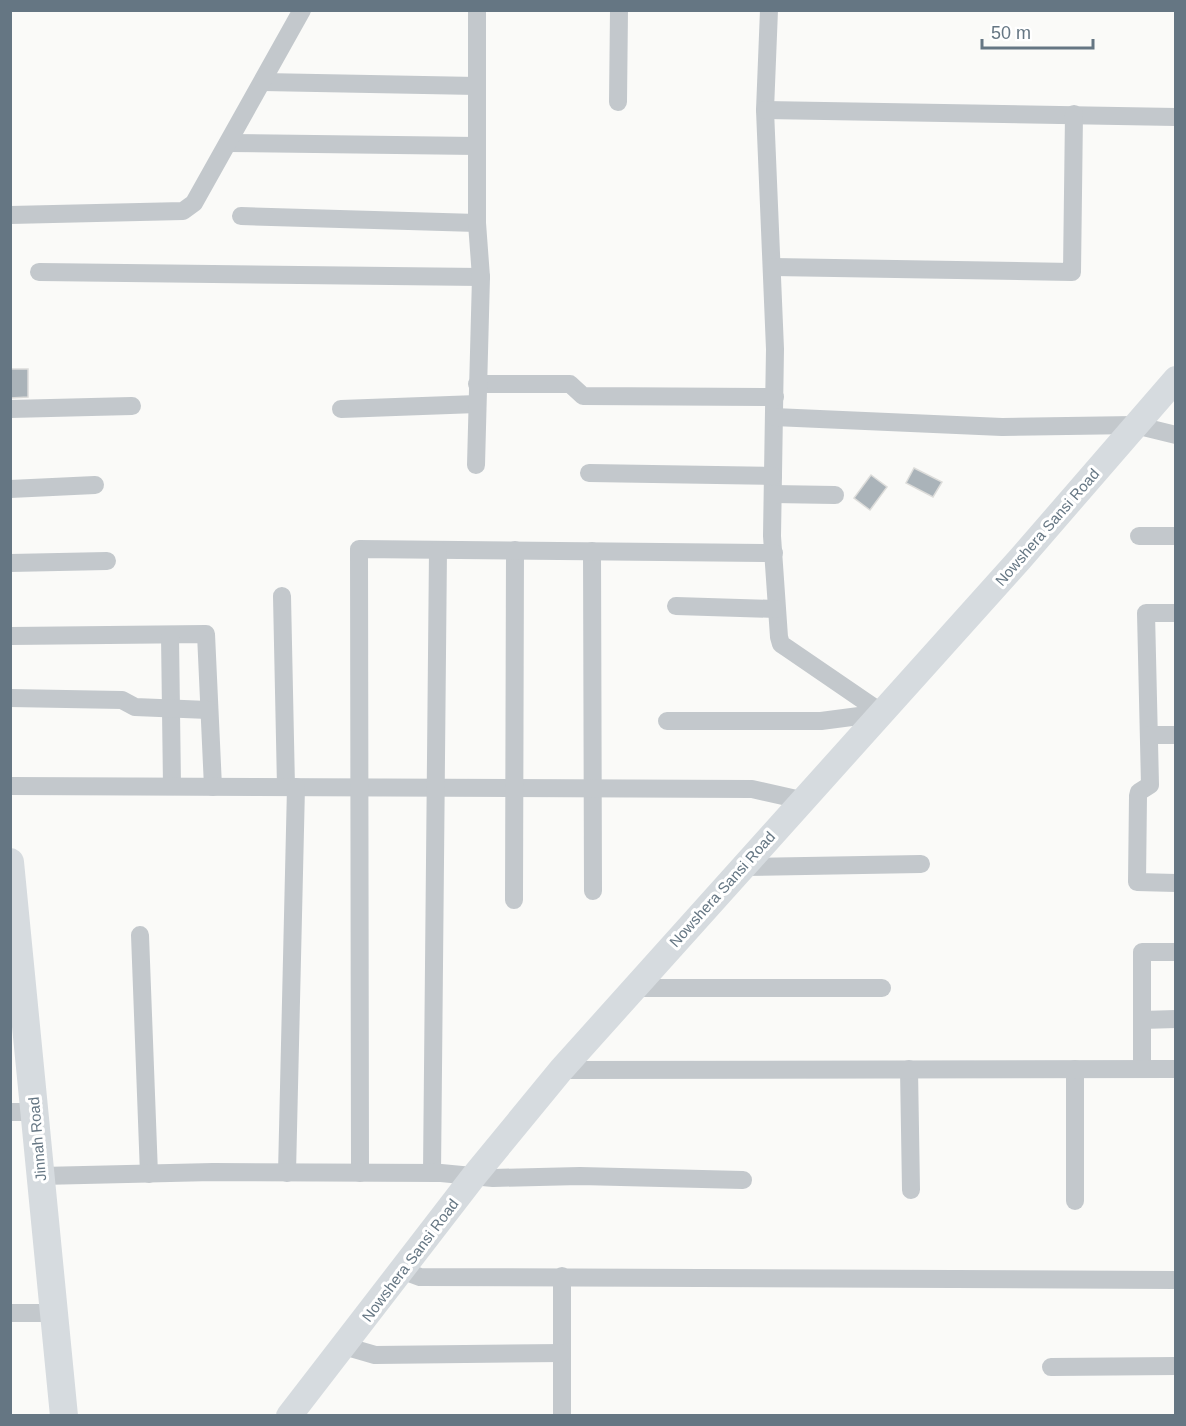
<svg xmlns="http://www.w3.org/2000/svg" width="1186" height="1426" font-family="Arial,sans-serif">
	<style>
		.building { fill: #aab3b9; stroke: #dcdcda; stroke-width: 1.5 }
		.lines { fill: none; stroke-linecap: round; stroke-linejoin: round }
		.minor { stroke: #c3c8cc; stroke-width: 18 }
		.secondary { stroke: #d6dbdf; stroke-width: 26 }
		.primary { stroke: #d6dbdf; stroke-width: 28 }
		.labels { text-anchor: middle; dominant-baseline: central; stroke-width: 6; stroke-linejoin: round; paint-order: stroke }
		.street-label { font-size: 15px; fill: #657683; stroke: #fff }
	</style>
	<rect width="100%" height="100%" fill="#fafaf8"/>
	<g class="building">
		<polygon points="10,369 28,369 28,397 10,398"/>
		<polygon points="914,468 942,482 933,497 906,483"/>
		<polygon points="871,475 887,487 870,510 854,498"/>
	</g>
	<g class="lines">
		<g class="minor">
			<polyline points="769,10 765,110 775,349 772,536 779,637 781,644 787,648 882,713"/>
			<polyline points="263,82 477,86"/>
			<polyline points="618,102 619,10"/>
			<polyline points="765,110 1176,117"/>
			<polyline points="228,143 477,146"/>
			<polyline points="10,215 183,211 194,203 302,10"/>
			<polyline points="241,216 477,223"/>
			<polyline points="773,267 1072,272 1074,114"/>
			<polyline points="39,272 481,277"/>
			<polyline points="477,384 570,384 583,396 775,397"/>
			<polyline points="10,409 132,406"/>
			<polyline points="341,409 477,404"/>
			<polyline points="774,417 1002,427 1135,425 1176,435"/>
			<polyline points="476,465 481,277 477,223 477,10"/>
			<polyline points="589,473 773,476"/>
			<polyline points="10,489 95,485"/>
			<polyline points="773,494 835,495"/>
			<polyline points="1139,536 1176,536"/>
			<polyline points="592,551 593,891"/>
			<polyline points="10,563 107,561"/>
			<polyline points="282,596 286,787"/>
			<polyline points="676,606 776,609"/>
			<polyline points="1176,613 1146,613 1150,785 1139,792 1138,796 1137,882 1176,883"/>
			<polyline points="10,636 206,634 213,787"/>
			<polyline points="170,636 172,786"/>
			<polyline points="10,698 122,700 135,707 208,710"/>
			<polyline points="667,721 821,721 882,713"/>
			<polyline points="1149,735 1176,735"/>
			<polyline points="10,786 752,789 801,800"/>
			<polyline points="742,867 921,864"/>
			<polyline points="514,900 515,550"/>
			<polyline points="140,935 149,1174"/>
			<polyline points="634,988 882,988"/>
			<polyline points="1142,1020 1176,1019"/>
			<polyline points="909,1069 911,1190"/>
			<polyline points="1075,1069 1075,1201"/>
			<polyline points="1142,1069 1142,952 1176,952"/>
			<polyline points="561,1070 1176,1069"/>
			<polyline points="10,1112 35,1112"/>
			<polyline points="287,1173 296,787"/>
			<polyline points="360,1173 359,549 774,553"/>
			<polyline points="432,1173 438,550"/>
			<polyline points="41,1176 213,1172 441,1173 493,1178 580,1176 743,1180"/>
			<polyline points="401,1270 420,1277 1176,1280"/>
			<polyline points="562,1276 562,1416"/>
			<polyline points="10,1313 54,1313"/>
			<polyline points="344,1346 375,1355 562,1353"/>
			<polyline points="1051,1367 1176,1366"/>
		</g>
		<polyline class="secondary" points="289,1416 474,1176 561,1070 1020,559 1176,379"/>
		<polyline class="primary" points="10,862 64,1416"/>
	</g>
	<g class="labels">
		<g class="street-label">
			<text transform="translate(1047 527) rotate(-49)">Nowshera Sansi Road</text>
			<text transform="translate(722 889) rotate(-48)">Nowshera Sansi Road</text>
			<text transform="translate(37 1139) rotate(-95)">Jinnah Road</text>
			<text transform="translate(410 1260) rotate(-53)">Nowshera Sansi Road</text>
		</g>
	</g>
	<rect width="1186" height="1426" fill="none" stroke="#657683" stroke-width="24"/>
	<path d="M982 39v9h111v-9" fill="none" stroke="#657683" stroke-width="3"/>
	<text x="991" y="39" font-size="18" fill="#657683" stroke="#ffffff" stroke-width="4.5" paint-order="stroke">50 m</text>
</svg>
